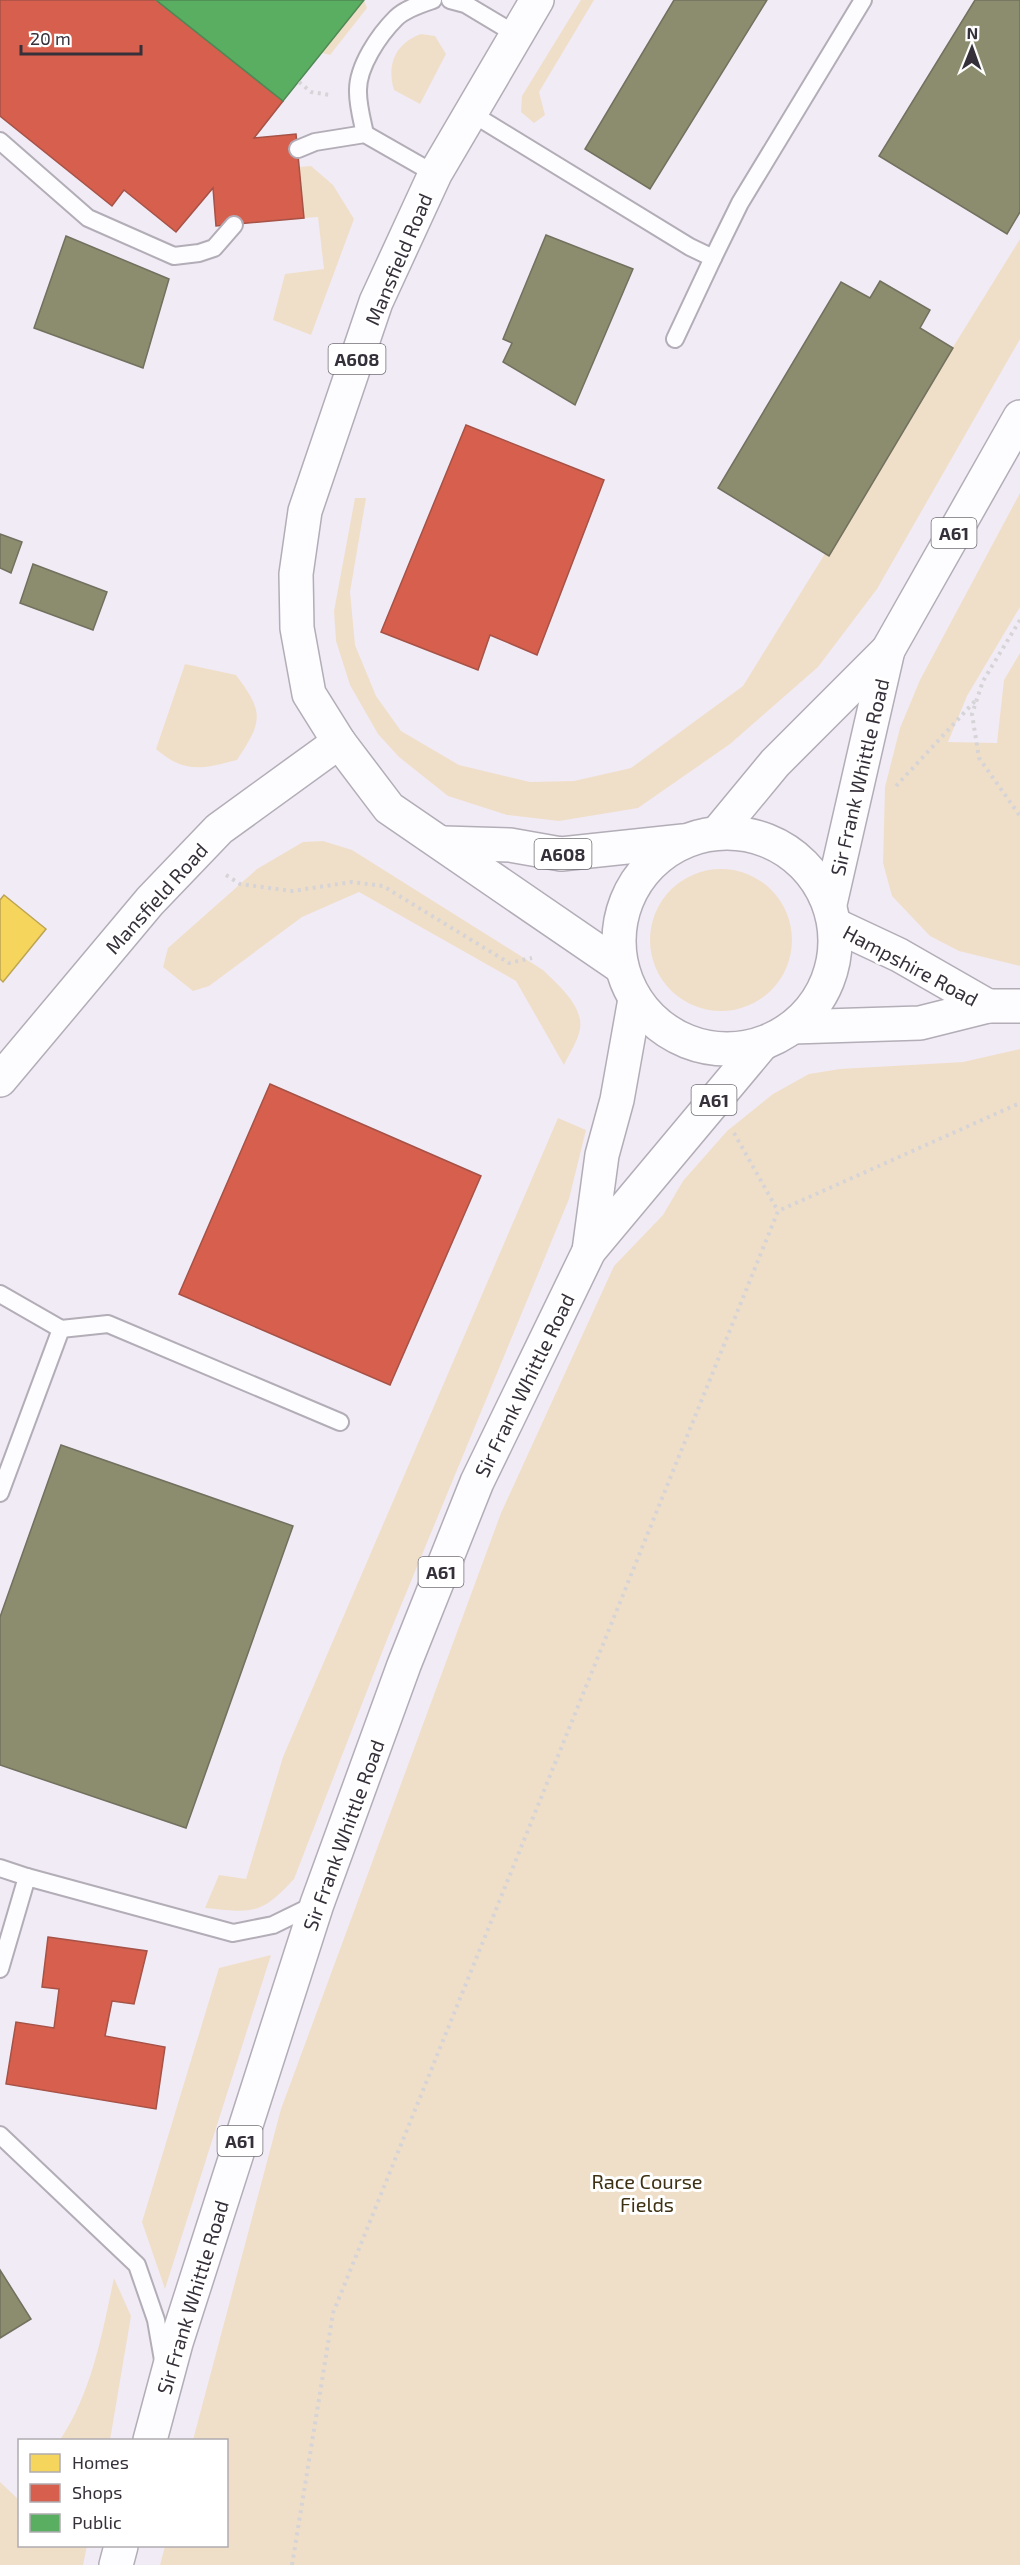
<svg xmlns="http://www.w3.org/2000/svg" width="1020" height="2565" font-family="'Exo 2',sans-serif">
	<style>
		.green { fill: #f0dfc8 }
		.homes { fill: #f6d55c; stroke: #bca452; stroke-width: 1.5 }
		.shops { fill: #d6604d; stroke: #a65247; stroke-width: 1.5 }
		.public { fill: #5aae61; stroke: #4f8855; stroke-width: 1.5 }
		.industry { fill: #8c8c6e; stroke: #72705e; stroke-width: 1.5 }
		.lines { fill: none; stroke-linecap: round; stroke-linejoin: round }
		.service-casing { stroke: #b2adb7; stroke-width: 20 }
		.tertiary-casing { stroke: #b2adb7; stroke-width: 36 }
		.primary-casing { stroke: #b2adb7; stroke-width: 36 }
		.trunk-casing { stroke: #b2adb7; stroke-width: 36 }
		.path { stroke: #d6d4d7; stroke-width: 4; stroke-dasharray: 3 4.5; stroke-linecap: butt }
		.service { stroke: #fdfcfe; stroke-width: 16 }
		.tertiary { stroke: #fdfcfe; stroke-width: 33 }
		.primary { stroke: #fdfcfe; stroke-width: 33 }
		.trunk { stroke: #fdfcfe; stroke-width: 33 }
		.labels { text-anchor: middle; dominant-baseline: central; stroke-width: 6; stroke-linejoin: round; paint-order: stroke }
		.shield { fill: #fff; stroke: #726e75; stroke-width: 1.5 }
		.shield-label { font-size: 18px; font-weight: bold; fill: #36303a }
		.street-label { font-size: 20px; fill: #36303a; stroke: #fff }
		.park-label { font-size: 20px; fill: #3e3012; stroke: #fff }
	</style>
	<rect width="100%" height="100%" fill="#f1ebf6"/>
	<g class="green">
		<polygon points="364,0 367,8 330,55 322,53"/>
		<polygon points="581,0 594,0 539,92 545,115 534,123 521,112 522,96"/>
		<path d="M421 34 435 36 446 54 420 104 394 90C386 64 396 43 421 34Z"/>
		<polygon points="311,166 333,185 354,219 311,335 273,320 285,274 324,269 318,217 304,218 299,167"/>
		<polygon points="1020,239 1020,339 877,589 818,667 730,744 638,808 559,821 507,815 448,796 399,757 378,734 350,685 336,641 334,611 355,498 366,498 350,592 355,645 376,696 401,731 459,765 530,782 574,781 631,768 743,686"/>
		<polygon points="1020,493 1020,607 967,696 948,742 997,743 1004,680 1020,653 1020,966 959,951 930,936 892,896 883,863 885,787 900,728 920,680"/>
		<path d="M185 664 236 675C265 713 262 722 237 760 202 769 185 774 156 749Z"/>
		<path d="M323 841 352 850 543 970C557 984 584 1006 580 1029 578 1041 569 1054 564 1065L516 981 359 892 302 917 209 986 193 991 163 967 168 948 257 869 303 842Z"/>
		<circle cx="721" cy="940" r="71"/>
		<polygon points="1020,1049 1020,2565 160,2565 165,2546 226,2546 226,2440 193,2440 281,2109 501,1513 614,1266 663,1215 683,1181 727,1131 773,1094 809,1074 840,1069 963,1062"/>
		<path d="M558 1118 586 1130 569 1199 388 1637 294 1879C261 1915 253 1913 205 1908L219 1875 246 1879 283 1757Z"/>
		<polygon points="271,1955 165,2289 142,2222 219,1968"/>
		<path d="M114 2278 131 2316 110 2440H60C92 2392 102 2334 114 2278Z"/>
		<polygon points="0,2482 19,2500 20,2546 87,2546 83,2565 0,2565"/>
	</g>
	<polygon class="homes" points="4,895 46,929 3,982 0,979 0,900"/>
	<g class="shops">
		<polygon points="0,0 156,0 283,101 254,138 296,134 304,218 216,226 213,188 176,232 124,190 112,206 0,116"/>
		<polygon points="466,425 604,480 537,655 490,635 478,670 381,632"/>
		<polygon points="270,1084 481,1176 390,1385 179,1294"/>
		<polygon points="48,1937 147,1951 134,2004 112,2001 105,2036 165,2047 156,2109 6,2084 16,2022 54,2028 59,1989 42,1987"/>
	</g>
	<polygon class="public" points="156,0 364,0 283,101"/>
	<g class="industry">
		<polygon points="674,0 767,0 650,189 585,149"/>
		<polygon points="975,0 1020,0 1020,212 1007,234 879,156"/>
		<polygon points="546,235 633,269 575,405 503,362 512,343 503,339"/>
		<polygon points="66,236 169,279 143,368 34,328"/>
		<polygon points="880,281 930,310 920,328 953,348 829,556 718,488 841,282 870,298"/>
		<polygon points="0,534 22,542 11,573 0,568"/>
		<polygon points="33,564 107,592 93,630 20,603"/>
		<polygon points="61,1445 293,1526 186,1828 0,1765 0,1617"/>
		<polygon points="0,2270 31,2319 0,2338"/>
	</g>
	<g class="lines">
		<defs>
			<g id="service">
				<polyline points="450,0 465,4 517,35"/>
				<polyline points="471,113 690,247 713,258 675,339"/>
				<path d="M365 134C362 120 358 106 358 92 357 67 379 35 396 18 405 9 421 4 433 0"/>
				<polyline points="0,141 88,218 174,256 199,253 214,248 234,225"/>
				<polyline points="298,149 315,142 365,134 435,174"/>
				<polyline points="713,258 740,203 863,0"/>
				<polyline points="0,1294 61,1329"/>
				<polyline points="0,1493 61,1329 108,1324 340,1422"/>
				<polyline points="0,1868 27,1877"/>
				<polyline points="0,1969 27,1877 233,1933 273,1925 316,1904"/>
				<polyline points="0,2135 137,2265 156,2320 163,2360"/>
			</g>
			<g id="tertiary">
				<polyline points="835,925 899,955 988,1006"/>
				<polyline points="793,1027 920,1023 988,1006 1020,1006"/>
				<polyline points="0,1080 150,901 219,829 339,742"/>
			</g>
			<g id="primary">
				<polyline points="537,0 435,174 376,302 305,511 296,574 297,628 309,694 339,742 389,808 621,967"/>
				<polyline points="444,843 510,845 561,854 683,841"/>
			</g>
			<g id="trunk">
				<polyline points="718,832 775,763 888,650 1020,417"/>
				<circle cx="727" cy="941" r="108"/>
				<polyline points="830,904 888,650"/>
				<polyline points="589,1251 602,1155 617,1100 635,999"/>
				<polyline points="150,2440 176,2343 317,1904 404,1665 477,1482 589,1251 762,1044"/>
				<polyline points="116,2565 121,2546"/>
			</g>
		</defs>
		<use href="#service" class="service-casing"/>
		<use href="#tertiary" class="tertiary-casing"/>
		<use href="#primary" class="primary-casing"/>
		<use href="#trunk" class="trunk-casing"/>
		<g class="path">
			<polyline points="299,82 311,92 330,95"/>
			<polyline points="1020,620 983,681 972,714 979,758 1020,816"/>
			<polyline points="896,786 975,701"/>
			<polyline points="226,875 240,884 292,891 352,882 383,886 509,963 532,958"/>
			<polyline points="734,1133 778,1211"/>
			<polyline points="292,2565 333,2313 778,1211 1020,1103"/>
		</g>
		<use href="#service" class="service"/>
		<use href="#tertiary" class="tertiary"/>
		<use href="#primary" class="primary"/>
		<use href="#trunk" class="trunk"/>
	</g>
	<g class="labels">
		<g class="shield">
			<rect x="328.5" y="344" width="57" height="30" rx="4.5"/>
			<rect x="931.5" y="518" width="45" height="30" rx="4.5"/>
			<rect x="534.5" y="839" width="57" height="30" rx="4.5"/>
			<rect x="691.5" y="1085" width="45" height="30" rx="4.5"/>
			<rect x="418.5" y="1557" width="45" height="30" rx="4.5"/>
			<rect x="217.5" y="2126" width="45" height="30" rx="4.5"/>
		</g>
		<g class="shield-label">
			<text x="357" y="359">A608</text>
			<text x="954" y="533">A61</text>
			<text x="563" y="854">A608</text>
			<text x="714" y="1100">A61</text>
			<text x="441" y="1572">A61</text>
			<text x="240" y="2141">A61</text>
		</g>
		<g class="street-label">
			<text transform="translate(398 259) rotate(-67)">Mansfield Road</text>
			<text transform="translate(859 777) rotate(-77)">Sir Frank Whittle Road</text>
			<text transform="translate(156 898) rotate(-48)">Mansfield Road</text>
			<text transform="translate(911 965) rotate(28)">Hampshire Road</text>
			<text transform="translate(524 1385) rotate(-64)">Sir Frank Whittle Road</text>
			<text transform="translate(343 1835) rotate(-70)">Sir Frank Whittle Road</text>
			<text transform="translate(192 2297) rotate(-73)">Sir Frank Whittle Road</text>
		</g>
		<g class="park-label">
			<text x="647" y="2181">Race Course<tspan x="647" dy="23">Fields</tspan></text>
		</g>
	</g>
	<rect x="18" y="2439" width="210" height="108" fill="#ffffff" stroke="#afacb0" stroke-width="1.5"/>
	<rect x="30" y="2454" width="30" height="18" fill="#f6d55c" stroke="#afacb0" stroke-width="1.5"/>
	<text x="72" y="2469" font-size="18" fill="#36303a">Homes</text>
	<rect x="30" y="2484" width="30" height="18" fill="#d6604d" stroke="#afacb0" stroke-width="1.5"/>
	<text x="72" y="2499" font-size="18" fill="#36303a">Shops</text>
	<rect x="30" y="2514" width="30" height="18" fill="#5aae61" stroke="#afacb0" stroke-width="1.5"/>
	<text x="72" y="2529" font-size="18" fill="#36303a">Public</text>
	<g transform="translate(972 48) rotate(1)" stroke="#ffffff" stroke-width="4.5" paint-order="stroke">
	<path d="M0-4.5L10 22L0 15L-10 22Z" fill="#36303a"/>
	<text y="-9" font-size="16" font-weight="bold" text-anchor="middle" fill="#36303a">N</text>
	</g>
	<path d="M21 45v9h120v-9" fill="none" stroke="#36303a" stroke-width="3"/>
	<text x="30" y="45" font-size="18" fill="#36303a" stroke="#ffffff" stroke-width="4.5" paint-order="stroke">20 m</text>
</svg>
